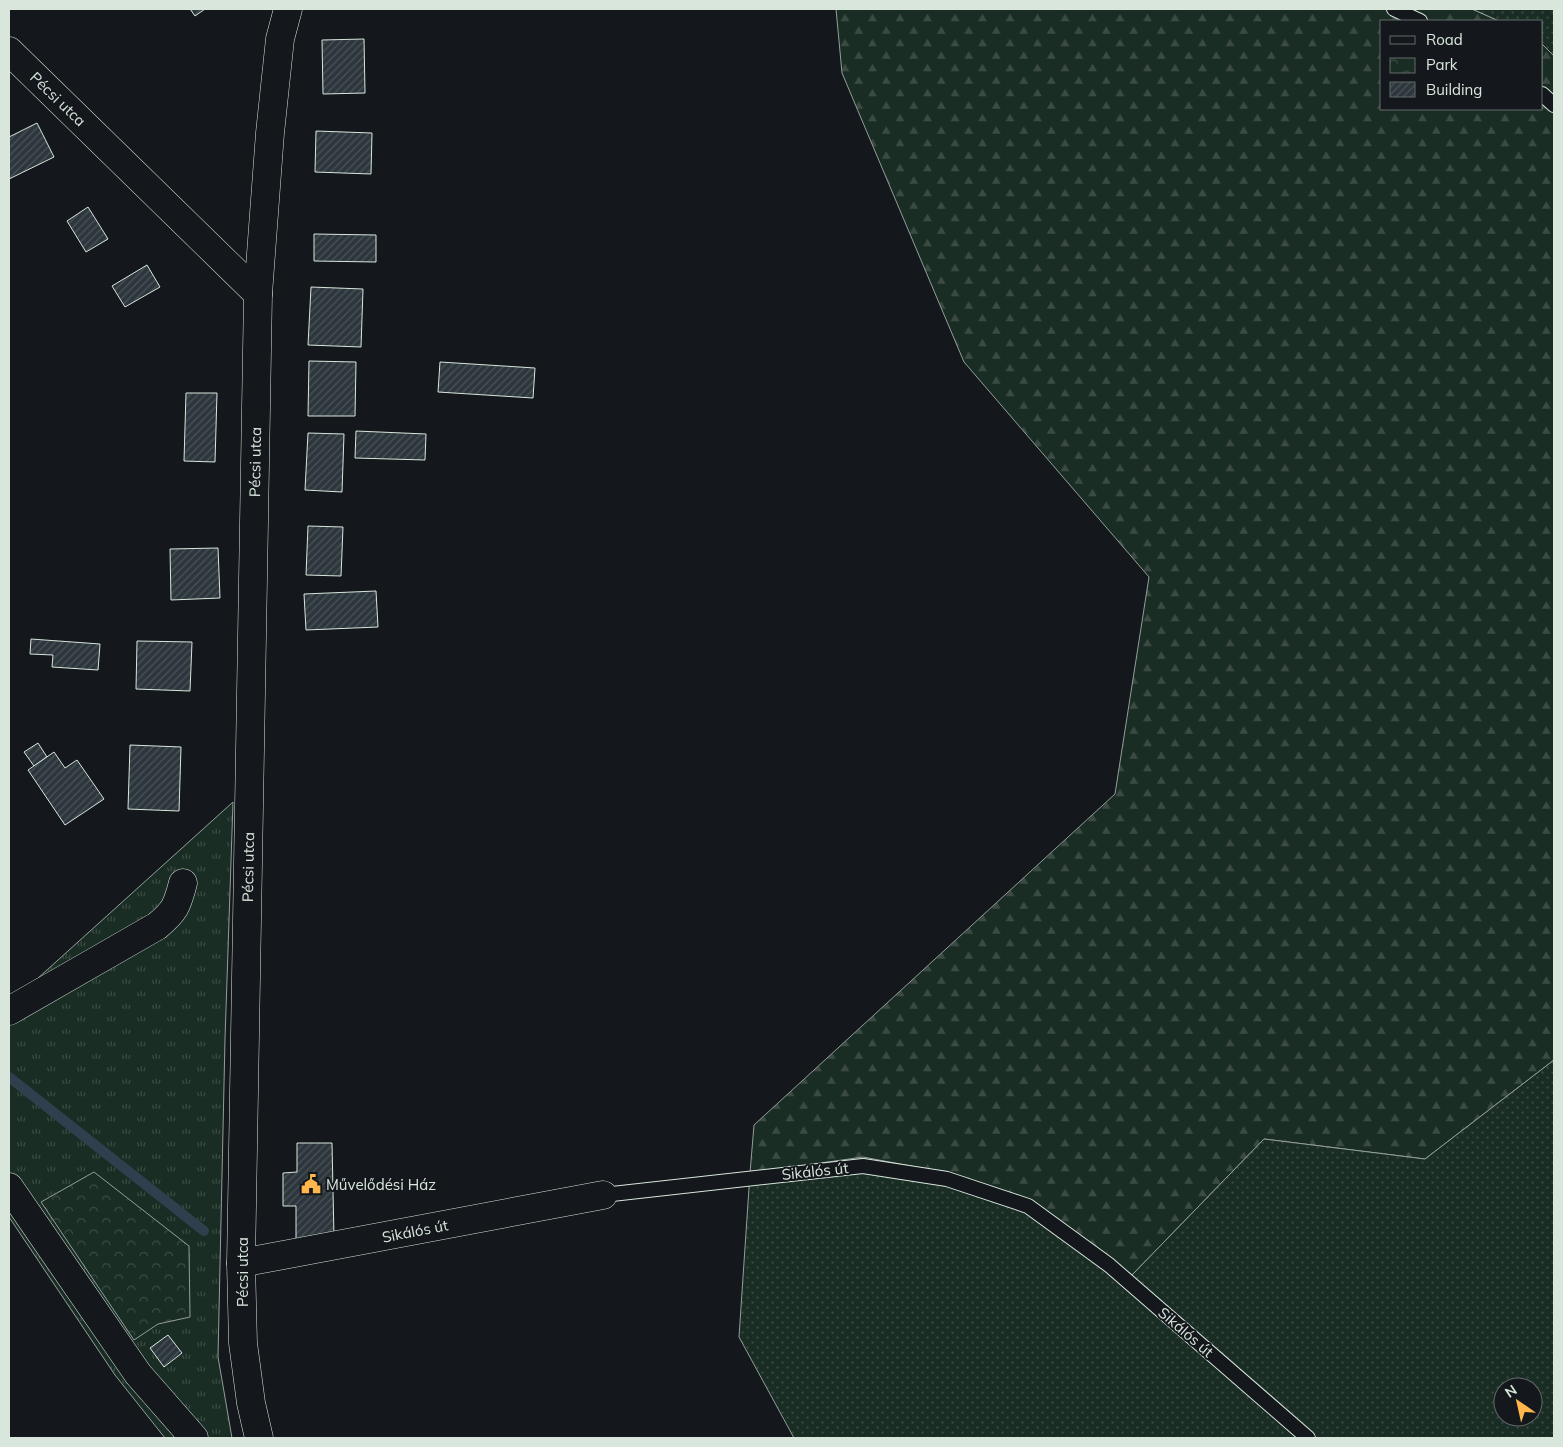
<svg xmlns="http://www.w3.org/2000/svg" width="1563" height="1447" font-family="Mulish,sans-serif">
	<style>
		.grass { fill: url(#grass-tufts); stroke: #939e99 }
		.forest { fill: url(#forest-firs); stroke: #939e99 }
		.park { fill: url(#park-crowns); stroke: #939e99 }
		.garden { fill: url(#garden-dots); stroke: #939e99; fill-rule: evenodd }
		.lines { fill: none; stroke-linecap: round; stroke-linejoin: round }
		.stream { stroke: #2f3f4d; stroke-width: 10 }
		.building { fill: url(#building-hatch); stroke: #d8e6dc }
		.service-casing { stroke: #d8e6dc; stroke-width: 16 }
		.minor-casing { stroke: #d8e6dc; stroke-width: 29 }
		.tertiary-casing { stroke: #d8e6dc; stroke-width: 29 }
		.service { stroke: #14181c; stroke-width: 14 }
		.minor { stroke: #14181c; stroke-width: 28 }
		.tertiary { stroke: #14181c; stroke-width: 28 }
		.labels { text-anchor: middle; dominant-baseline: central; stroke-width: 4; stroke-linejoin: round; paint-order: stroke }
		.street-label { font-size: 15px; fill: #d8e6dc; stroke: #14181c }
		.poi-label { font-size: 15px; fill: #d8e6dc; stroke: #14181c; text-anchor: start }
	</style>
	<defs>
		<pattern id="grass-tufts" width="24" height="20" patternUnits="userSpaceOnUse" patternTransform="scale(1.25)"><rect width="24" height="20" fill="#1a2d24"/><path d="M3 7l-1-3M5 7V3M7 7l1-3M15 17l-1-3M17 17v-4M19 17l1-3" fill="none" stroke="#3b4b43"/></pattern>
		<pattern id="forest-firs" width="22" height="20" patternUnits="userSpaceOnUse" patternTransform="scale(1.25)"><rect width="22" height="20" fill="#1a2d24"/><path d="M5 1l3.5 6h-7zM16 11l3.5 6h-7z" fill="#3b4b43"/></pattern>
		<pattern id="park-crowns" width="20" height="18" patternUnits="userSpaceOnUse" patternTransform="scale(1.25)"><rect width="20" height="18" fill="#1a2d24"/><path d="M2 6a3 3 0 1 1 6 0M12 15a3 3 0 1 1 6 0" fill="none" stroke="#3b4b43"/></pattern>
		<pattern id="garden-dots" width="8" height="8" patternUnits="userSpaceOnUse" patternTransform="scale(1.25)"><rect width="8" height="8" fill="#1a2d24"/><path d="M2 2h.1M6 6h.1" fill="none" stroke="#3b4b43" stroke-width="1.8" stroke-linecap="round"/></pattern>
		<pattern id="building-hatch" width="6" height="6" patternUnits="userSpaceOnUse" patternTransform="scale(1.25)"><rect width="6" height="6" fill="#2c363c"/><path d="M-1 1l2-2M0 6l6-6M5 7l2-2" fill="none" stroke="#4a5358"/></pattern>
	</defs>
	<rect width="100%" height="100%" fill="#14181c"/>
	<polygon class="grass" points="233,802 225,1039 218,1357 232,1438 165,1438 115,1375 9,1217 9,998 37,979"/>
	<polygon class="forest" points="836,9 1472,9 1499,21 1382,21 1382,109 1542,109 1542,44 1554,56 1554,1060 1425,1159 1264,1139 1132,1275 1030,1201 750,1173 754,1125 1115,794 1149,577 964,362 842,73"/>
	<polygon class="park" points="94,1172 189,1246 190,1317 158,1324 134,1340 41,1202"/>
	<g class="garden">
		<polygon points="1472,9 1554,9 1554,56 1542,44 1542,21 1499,21"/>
		<path d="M1554 1060V1438H794L739 1337 750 1173 863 1157 948 1173 1030 1201 1132 1275 1264 1139 1425 1159ZM1503 1387H1533V1417H1503Z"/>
	</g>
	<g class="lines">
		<polyline class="stream" points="9,1077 204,1231"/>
	</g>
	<g class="building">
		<polygon points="190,9 205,9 195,16"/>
		<polygon points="364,39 365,93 323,94 322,40"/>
		<polygon points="37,123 54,157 9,179 9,137"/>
		<polygon points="316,131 372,133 371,174 315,172"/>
		<polygon points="88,207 108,239 86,252 67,221"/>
		<polygon points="314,234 376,235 376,262 314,261"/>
		<polygon points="147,265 160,287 125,307 112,286"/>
		<polygon points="311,287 363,289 361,347 308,345"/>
		<polygon points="309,361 356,362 355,416 308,416"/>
		<polygon points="440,362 535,368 533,398 438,392"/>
		<polygon points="186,393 217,393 215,462 184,461"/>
		<polygon points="356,431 426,434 425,460 355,458"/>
		<polygon points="308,433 344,434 342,492 305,490"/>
		<polygon points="308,526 343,527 341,576 306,575"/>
		<polygon points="218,548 220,598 171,600 170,549"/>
		<polygon points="376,591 378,627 306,630 304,594"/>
		<polygon points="31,639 100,644 98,670 52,667 53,655 30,654"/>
		<polygon points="137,641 192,642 190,691 136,689"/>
		<polygon points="38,743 47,757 34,766 24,752"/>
		<polygon points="130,745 181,747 179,811 128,809"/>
		<polygon points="54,752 65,768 77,760 104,799 65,825 28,770"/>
		<polygon points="297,1143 332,1143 334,1238 296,1239 296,1206 283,1206 283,1173 297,1172"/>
		<polygon points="168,1335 182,1353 164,1367 150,1348"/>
	</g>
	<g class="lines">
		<defs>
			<g id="service">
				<polyline points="1394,9 1420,21"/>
				<polyline points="1542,94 1554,105"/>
				<polyline points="603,1195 863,1166 947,1179 1028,1206 1109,1265 1308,1438"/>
			</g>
			<g id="minor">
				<polyline points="9,51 258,294"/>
				<path d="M9 1011 157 926C175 911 177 906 183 883"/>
				<polyline points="9,1187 138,1374 194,1438"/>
				<polyline points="241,1263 603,1195"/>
			</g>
			<polyline id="tertiary" points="259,1438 251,1403 243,1343 241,1263 258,294 270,133 280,39 288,9"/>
		</defs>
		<use href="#service" class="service-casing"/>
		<use href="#minor" class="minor-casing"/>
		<use href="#tertiary" class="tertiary-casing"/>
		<use href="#service" class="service"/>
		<use href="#minor" class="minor"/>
		<use href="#tertiary" class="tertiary"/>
	</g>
	<defs>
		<symbol id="civic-bare" viewBox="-9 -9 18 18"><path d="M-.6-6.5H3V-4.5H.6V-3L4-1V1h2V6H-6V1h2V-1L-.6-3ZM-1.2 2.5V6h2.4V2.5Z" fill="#ffb74d" stroke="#14181c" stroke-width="2.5" paint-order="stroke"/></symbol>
	</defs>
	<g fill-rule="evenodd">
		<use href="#civic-bare" x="297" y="1170" width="28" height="28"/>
	</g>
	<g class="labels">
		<g class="street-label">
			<text transform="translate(58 99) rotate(44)">Pécsi utca</text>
			<text transform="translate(255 462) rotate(-89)">Pécsi utca</text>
			<text transform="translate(248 867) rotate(-89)">Pécsi utca</text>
			<text transform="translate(815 1171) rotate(-6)">Sikálós út</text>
			<text transform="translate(415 1231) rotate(-11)">Sikálós út</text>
			<text transform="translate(242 1272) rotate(-90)">Pécsi utca</text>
			<text transform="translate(1186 1332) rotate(41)">Sikálós út</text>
		</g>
		<g class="poi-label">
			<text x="326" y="1184">Művelődési Ház</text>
		</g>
	</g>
	<rect width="1563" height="1447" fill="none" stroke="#d8e6dc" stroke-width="20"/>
	<rect x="1380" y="20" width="162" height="90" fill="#14181c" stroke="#626a69"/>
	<rect x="1390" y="36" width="25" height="8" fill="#14181c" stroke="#626a69"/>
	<text x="1426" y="45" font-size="15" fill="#d8e6dc">Road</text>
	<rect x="1390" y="58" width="25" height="15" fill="url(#park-crowns)" stroke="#626a69"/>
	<text x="1426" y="70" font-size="15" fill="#d8e6dc">Park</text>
	<rect x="1390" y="82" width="25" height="15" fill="url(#building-hatch)" stroke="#626a69"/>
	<text x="1426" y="95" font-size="15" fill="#d8e6dc">Building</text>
	<g transform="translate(1518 1402) rotate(326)"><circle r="24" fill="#14181c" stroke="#626a69"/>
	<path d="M0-4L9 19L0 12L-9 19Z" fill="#ffb74d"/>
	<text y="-8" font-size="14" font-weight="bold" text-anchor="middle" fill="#d8e6dc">N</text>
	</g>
</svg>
